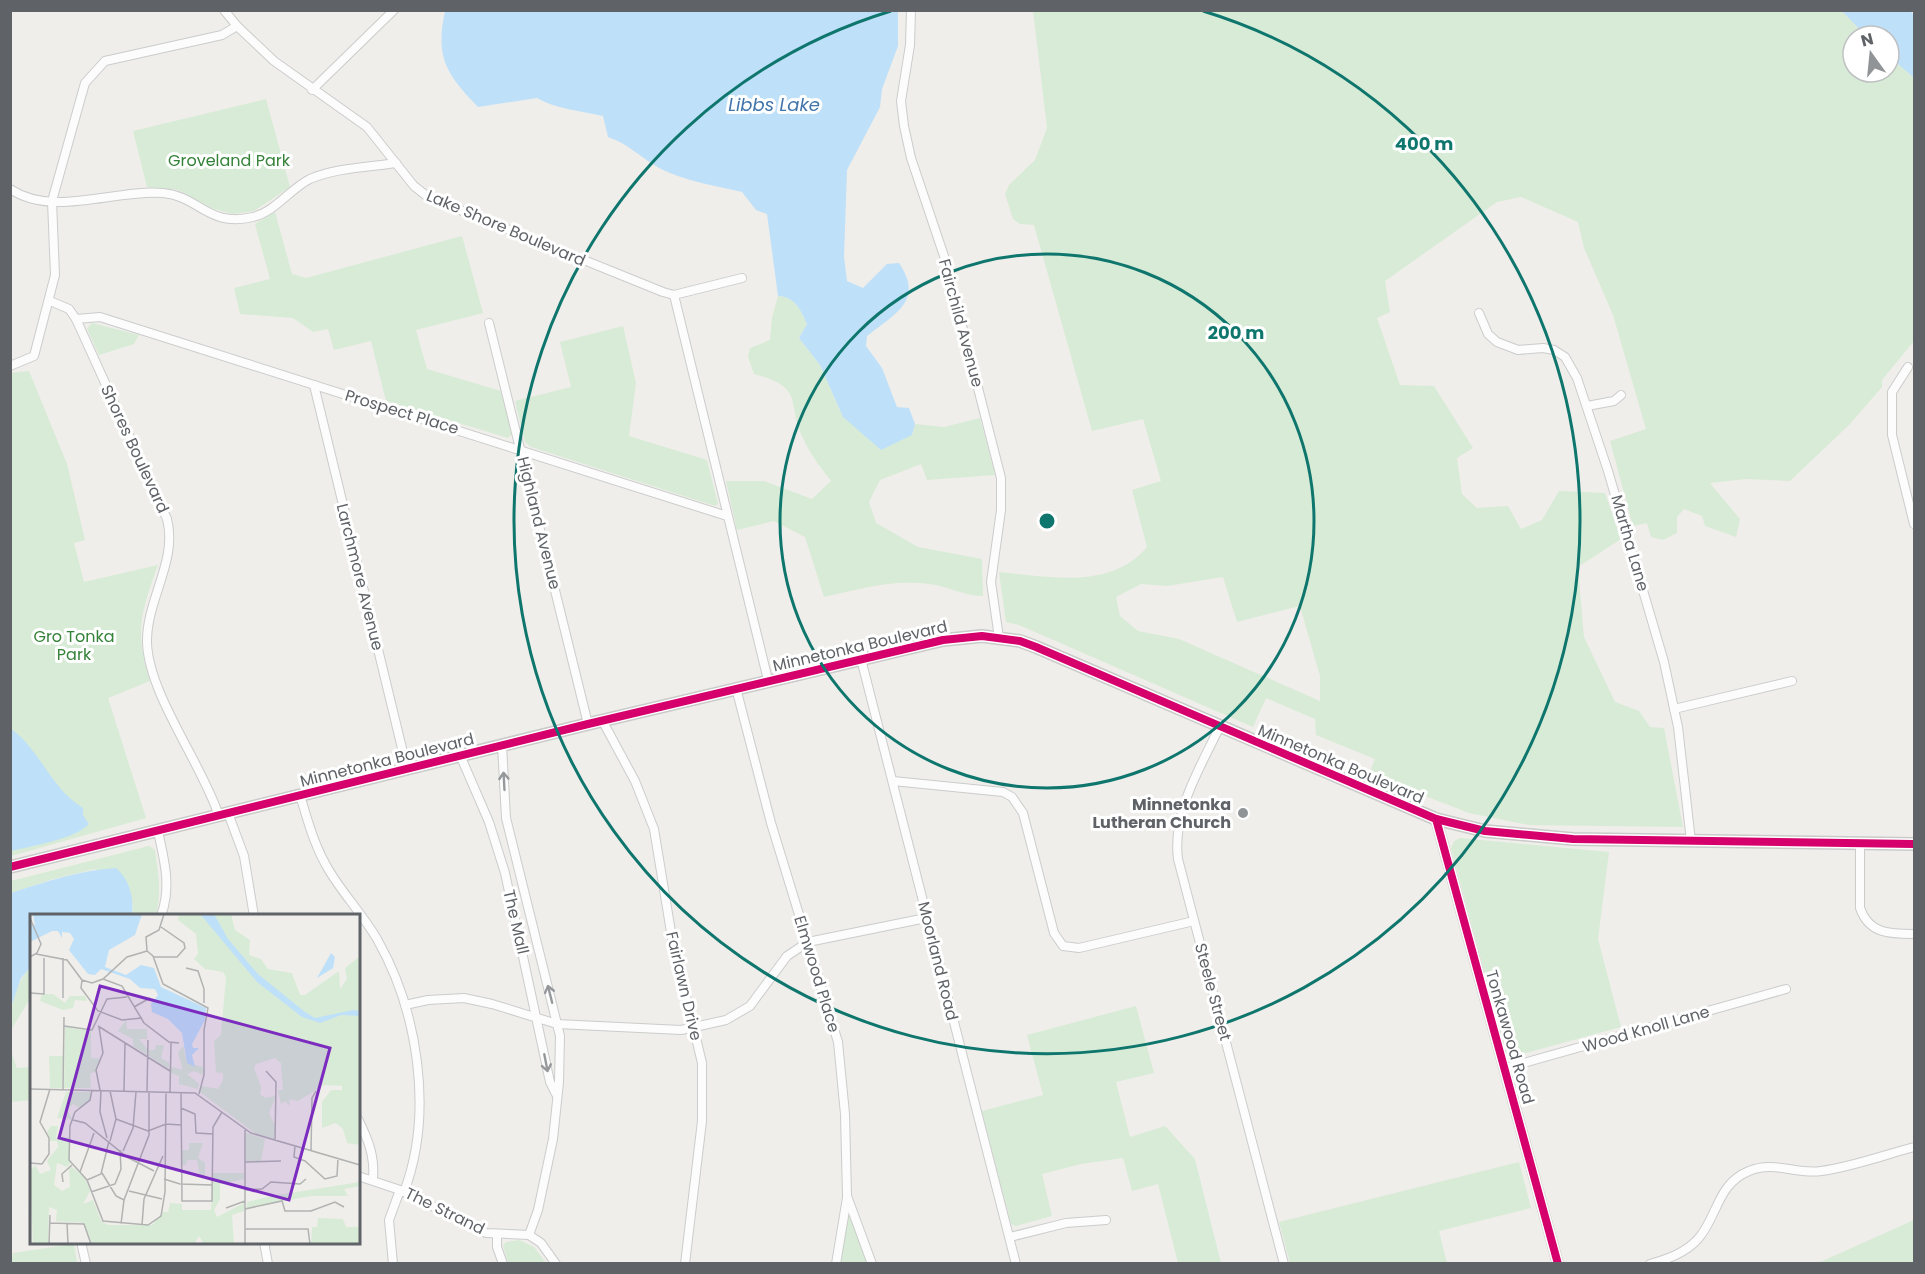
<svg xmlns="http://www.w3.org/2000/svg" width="1925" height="1274" font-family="Poppins,sans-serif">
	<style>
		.green { fill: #d8ebd6; fill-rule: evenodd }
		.water { fill: #bfe0f9 }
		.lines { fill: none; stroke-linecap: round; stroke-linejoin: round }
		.minor-casing { stroke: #cbcccc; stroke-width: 10 }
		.tertiary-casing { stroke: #cbcccc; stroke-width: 12 }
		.secondary-casing { stroke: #cacacb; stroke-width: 14 }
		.minor { stroke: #fdfcfc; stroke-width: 8 }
		.tertiary { stroke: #fdfcfc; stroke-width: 9 }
		.secondary { stroke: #fdfcfc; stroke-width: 10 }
		.cycleway-casing { stroke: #fff; stroke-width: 11 }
		.cycleway { stroke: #d6006c; stroke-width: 8 }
		.oneway { stroke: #96999c }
		.ring { fill: none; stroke: #0f766e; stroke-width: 3 }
		.poi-dot { fill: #919496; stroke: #fff; stroke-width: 2 }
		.labels { text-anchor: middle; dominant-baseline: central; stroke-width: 6; stroke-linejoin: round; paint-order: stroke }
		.park-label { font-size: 16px; fill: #348238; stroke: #fff }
		.street-label { font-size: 16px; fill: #5f6368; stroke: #fff }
		.poi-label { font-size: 16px; font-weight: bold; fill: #5f6368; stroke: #fff; text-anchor: end }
		.water-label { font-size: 18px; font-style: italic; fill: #4174aa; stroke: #fff }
		.inset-road { fill: none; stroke: #b1b2b2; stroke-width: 1.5 }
		.view { fill: #7b2cbf; fill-opacity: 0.15; stroke: #7b2cbf; stroke-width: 3 }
		.inset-edge { fill: none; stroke: #5f6368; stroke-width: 3 }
		.centre { fill: #0f766e; stroke: #fff; stroke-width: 3 }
		.ring-label { font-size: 18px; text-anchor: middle; font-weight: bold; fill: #0f766e; stroke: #fff; stroke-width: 6; stroke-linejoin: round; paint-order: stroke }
	</style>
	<rect width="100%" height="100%" fill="#efeeea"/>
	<g class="green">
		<path d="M1033 11H1842L1866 36H1853V72H1889V56L1914 78V341L1882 380V387L1850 424 1790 481 1746 479 1710 483 1740 519 1736 537 1705 526 1702 516 1684 509 1677 517V533L1663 540 1651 537 1647 523 1633 526 1610 441 1646 429 1613 315 1584 248 1578 222 1521 197 1497 202 1385 281 1390 312 1377 318 1400 385 1434 386 1473 448 1457 458 1462 494 1477 508 1508 506 1521 529 1542 520 1559 491 1605 493 1621 539 1578 567 1584 637 1615 702 1639 711 1650 727 1664 728 1683 827 1529 825 1469 813 1369 774 1375 759 1316 735 1315 719 1266 698 1253 727 1019 625 1006 622 999 572C1049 577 1111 590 1147 547L1132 490 1161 481 1143 419 1092 431 1034 225 1020 224 1013 219 1005 194 1009 185 1035 160 1047 128ZM1223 577 1237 622 1300 606 1320 676V701L1179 639 1138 631 1120 616 1116 597 1141 584 1167 586Z"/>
		<polygon points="266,99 290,187 254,211 233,214 211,208 178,190 147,187 133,131"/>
		<polygon points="275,212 292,274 306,278 462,236 483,313 416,330 427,369 501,391 512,434 508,438 386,401 371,341 334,350 328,329 313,332 293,318 240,314 234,288 270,279 255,224"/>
		<path d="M778 296C794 296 801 310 807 324L799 338 820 365 843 417 912 435 915 424 944 427 980 418 995 475 927 480 921 464 880 480 869 502 876 523 918 547 982 559 983 596C964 596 948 586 929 584 892 579 860 589 824 597L805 537 774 521 737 530 726 481H764L812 499 831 481C821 468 810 454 803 438 786 402 806 388 754 374L748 357 750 348 770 340 772 318Z"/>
		<polygon points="92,323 139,335 134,344 99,355 87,329"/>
		<polygon points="623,326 636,383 629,436 707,460 718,504 715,506 531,447 525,442 515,401 571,387 560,342"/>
		<path d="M29 371 67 464 85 540 74 543 84 582 158 565C141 612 134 632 150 681L108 698 146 818 11 856 10 373Z"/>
		<polygon points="1460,838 1609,852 1598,939 1621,1027 1511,1057 1507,1055 1451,848 1454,841"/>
		<path d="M149 846 155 850C158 873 162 893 156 915H132L133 904 95 869 53 879 11 893V881Z"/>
		<path d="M31 967V997L11 1030C10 1006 14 984 31 967Z"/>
		<polygon points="1136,1006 1154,1073 1116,1082 1130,1137 1165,1126 1195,1159 1221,1263 1178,1263 1158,1184 1132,1191 1123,1158 1081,1164 1042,1174 1052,1216 1016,1226 1011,1224 982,1111 1043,1095 1027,1035"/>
		<polygon points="11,1051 17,1068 31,1067 31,1100 11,1102"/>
		<polygon points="1519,1162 1531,1208 1439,1231 1447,1263 1290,1263 1279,1222"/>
		<polygon points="849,1213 851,1214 867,1263 839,1264"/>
		<polygon points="1914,1220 1914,1263 1818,1263"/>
		<polygon points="519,1240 534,1247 546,1263 508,1263 503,1245 506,1242"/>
		<polygon points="74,1244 77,1263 11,1263 13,1253"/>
	</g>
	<g class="water">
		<path d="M445 11H898V46L882 89 880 107 847 170 844 257 847 281 863 288 887 264 899 263C925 301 894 314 867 336L866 346 882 368 897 407 909 408 915 424 912 435 881 450 843 417 820 365 799 338 807 324C801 310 794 296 778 296L767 214 756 210 742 192C716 186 685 181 661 169 642 159 629 144 608 137L603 116C582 111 555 109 537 98L478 107C446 74 435 57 445 11Z"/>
		<polygon points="1842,11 1910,11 1914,15 1914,78 1889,56 1889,36 1866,36"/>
		<path d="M10 728C40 749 51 789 83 808V815L89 824C75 839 32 846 11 851Z"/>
		<path d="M116 868C130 880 134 898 132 915L32 916 31 967 21 978 11 1007V893C45 882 79 870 116 868Z"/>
	</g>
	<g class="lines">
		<defs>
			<g id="minor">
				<polyline points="224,10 237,26 274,61 367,127 414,186 428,197 663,292 674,295 742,278"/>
				<polyline points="911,10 910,45 901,101 904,126 911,158 945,259 1001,478 1001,510 991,582 999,638"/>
				<polyline points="312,90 394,10"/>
				<path d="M10 189C54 218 114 189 163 193 199 196 208 228 253 217 275 212 291 188 310 179 335 168 369 167 396 163"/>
				<polyline points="674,295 768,680"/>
				<path d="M50 301 69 309 76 319 167 519C178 561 146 600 147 643 149 695 202 764 219 816"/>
				<polyline points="1479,313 1488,334 1497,342 1518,350 1543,348 1554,350 1565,357 1577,378 1608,471 1664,662 1678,727 1691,841"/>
				<polyline points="76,319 100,317 727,516"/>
				<polyline points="489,323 588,724"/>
				<polyline points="10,366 34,356 55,275 52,201 85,83 105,61 222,35 237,26"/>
				<polyline points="1908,367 1892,392 1892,435 1914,524"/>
				<polyline points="314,385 407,769"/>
				<polyline points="1587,406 1614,401 1621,395"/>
				<polyline points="861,659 1016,1264"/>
				<polyline points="736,688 771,823 838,1042 845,1114 847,1196 872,1264"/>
				<polyline points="1674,709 1792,681"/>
				<polyline points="602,720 635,781 654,829 672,938 702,1063 702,1121 685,1264"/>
				<path d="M1220 726C1200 768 1172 812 1178 859L1284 1264"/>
				<polyline points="502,745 506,818 560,1036 559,1082 553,1139 538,1210 529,1235"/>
				<polyline points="460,755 489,822 505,873 550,1082 556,1094"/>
				<polyline points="893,781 1003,792 1012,797 1023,813 1054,933 1063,946 1079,948 1194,921"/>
				<path d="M300 795C308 822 315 848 330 872 344 895 363 915 377 939 418 1011 434 1113 404 1192"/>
				<polyline points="228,813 244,856 254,916"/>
				<path d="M158 831C164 860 172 886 161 916"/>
				<path d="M1860 843V908C1869 934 1890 934 1914 934"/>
				<polyline points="405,1005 428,1000 464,998 492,1004 557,1024 681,1030 726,1020 750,1006 787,956 808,942 926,918"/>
				<polyline points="1506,1068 1786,989"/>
				<path d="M358 1119C368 1139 375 1156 373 1179"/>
				<polyline points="358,1176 400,1190 486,1233 529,1235 541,1243 556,1264"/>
				<polyline points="497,1235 497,1247 503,1264"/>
				<polyline points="1010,1237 1066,1223 1106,1220"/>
				<polyline points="81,1242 86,1264"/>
				<polyline points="264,1242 268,1264"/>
				<polyline points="393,1264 389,1220 400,1190"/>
				<polyline points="836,1264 847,1198"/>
				<path d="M1650 1264C1668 1259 1685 1253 1698 1239 1718 1216 1717 1184 1749 1171 1774 1160 1796 1175 1821 1171 1852 1167 1884 1155 1914 1147"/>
			</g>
			<polyline id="tertiary" points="1436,819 1558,1264"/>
			<polyline id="secondary" points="10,867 588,724 943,640 982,636 1020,641 1036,647 1436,819 1485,831 1573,839 1914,844"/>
		</defs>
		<use href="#minor" class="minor-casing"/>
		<use href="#tertiary" class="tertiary-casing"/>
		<use href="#secondary" class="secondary-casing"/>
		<use href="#minor" class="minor"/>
		<use href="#tertiary" class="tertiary"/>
		<use href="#secondary" class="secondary"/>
		<defs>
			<g id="cycleway">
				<polyline points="1436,819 1558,1264"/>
				<polyline points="10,867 588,724 943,640 982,636 1020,641 1036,647 1436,819 1485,831 1573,839 1914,844"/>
			</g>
		</defs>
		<use href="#cycleway" class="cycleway-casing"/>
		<use href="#cycleway" class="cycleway"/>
	</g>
	<defs><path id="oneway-shaft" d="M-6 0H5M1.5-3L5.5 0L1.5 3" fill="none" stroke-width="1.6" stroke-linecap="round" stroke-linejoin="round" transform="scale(1.5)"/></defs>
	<g class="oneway">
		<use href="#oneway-shaft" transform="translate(504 781) rotate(-93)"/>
		<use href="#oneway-shaft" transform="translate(550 994) rotate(-104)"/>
		<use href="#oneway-shaft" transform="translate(546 1063) rotate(79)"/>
	</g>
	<g class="ring">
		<circle cx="1047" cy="521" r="267"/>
		<path d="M1203 11A533 533 0 1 1 891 11"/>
	</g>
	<circle class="poi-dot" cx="1243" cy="813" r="6"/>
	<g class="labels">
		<g class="park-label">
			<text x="229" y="160">Groveland Park</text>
			<text x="74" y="636">Gro Tonka<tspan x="74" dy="18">Park</tspan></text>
		</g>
		<g class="street-label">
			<text transform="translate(506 228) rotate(23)">Lake Shore Boulevard</text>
			<text transform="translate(961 323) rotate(75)">Fairchild Avenue</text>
			<text transform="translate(402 412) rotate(17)">Prospect Place</text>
			<text transform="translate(135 449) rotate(65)">Shores Boulevard</text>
			<text transform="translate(539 523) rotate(76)">Highland Avenue</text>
			<text transform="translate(1630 543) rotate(74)">Martha Lane</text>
			<text transform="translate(360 577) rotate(76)">Larchmore Avenue</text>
			<text transform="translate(860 646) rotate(-13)">Minnetonka Boulevard</text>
			<text transform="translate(387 760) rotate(-14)">Minnetonka Boulevard</text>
			<text transform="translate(1341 764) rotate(23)">Minnetonka Boulevard</text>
			<text transform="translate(516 922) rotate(77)">The Mall</text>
			<text transform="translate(938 961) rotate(76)">Moorland Road</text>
			<text transform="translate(817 974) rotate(73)">Elmwood Place</text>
			<text transform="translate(684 986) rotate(77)">Fairlawn Drive</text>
			<text transform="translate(1213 992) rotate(75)">Steele Street</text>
			<text transform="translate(1646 1029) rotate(-16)">Wood Knoll Lane</text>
			<text transform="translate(1510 1037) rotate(74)">Tonkawood Road</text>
			<text transform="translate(445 1211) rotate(26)">The Strand</text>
		</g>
		<g class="poi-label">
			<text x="1231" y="804">Minnetonka<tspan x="1231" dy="18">Lutheran Church</tspan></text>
		</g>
		<g class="water-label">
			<text x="774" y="104">Libbs Lake</text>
		</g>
	</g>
	<g transform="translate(30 914)">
		<rect width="330" height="330" fill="#efeeea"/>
		<path d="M149 0H170L178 8 184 0H201L205 16 220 26 219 41 231 45 238 55 262 59 270 81H275L309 57 310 75 317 65 315 54 330 42V231L317 229 313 215 306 209 292 214V188L301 176H312V172L294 171 268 187 259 185 260 192 255 187 251 190 248 176H253L251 149 245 144 226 150 224 154 231 173 230 180 235 184 246 182 239 199 245 212 244 225 226 220 170 178 171 172 188 175 193 166V159L186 158 184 127 191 121 196 63 193 58 175 55 164 45 168 40 166 20 148 6ZM12 80H23L35 89 40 82H55L57 87 45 86 43 94 33 96 10 87ZM96 106 97 115H117V125H109L117 135 116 140 103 132V125L88 117ZM35 113 61 117V144L70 145 66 158 60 159 61 174H34ZM126 131H134L131 144 139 149V155L119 142 118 136H125ZM153 132 157 149 173 153V161L164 157 157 160 169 170 168 175 149 170V162L141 159V153L153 156 148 139ZM19 142H33L32 174H20ZM36 178H60V185L50 194 43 190 37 196 42 205 27 204ZM21 212H28L26 225 39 223 40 250 37 253 27 249 24 271 32 277 40 273 39 254 42 253 55 264 60 277 53 290 63 286 71 307 78 311H122L133 298H138L140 289 152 290V296H181L183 259H214V265L190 270V285L184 296 187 303 214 289V297L202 301 204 330H174L169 322 164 330H62L53 309 26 307 27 296 19 293 18 330H3L0 257 5 251 10 260 21 256 17 247 28 233 27 227H20L17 218ZM216 219 235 225 231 247H216ZM159 229H173L168 244 175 249V262H170L167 246H157L156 251H152L151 236H159ZM330 268V272L314 275 318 282H281L217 294V288L241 282ZM288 304 313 305 316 313H330V330H281L282 313H287Z" fill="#d8ebd6"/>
		<path d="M3 0H112L105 21 79 36 75 53 96 61 111 51 124 54 131 73 176 94 175 106 162 130 163 134H169L162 141 165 153 157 149 152 119 138 105 122 98 121 90 128 81 125 75 110 74 100 65 71 55 65 61 58 60 39 36 44 25 40 19 32 18V24L28 17H22L0 28V10L5 11ZM170 0H184L198 25 228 60 275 98 285 104 323 96 330 97V102L311 101 290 109 272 103 227 68ZM301 39 305 43 303 54 287 64Z" fill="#bfe0f9"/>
		<path class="inset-road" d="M0 4 11 30 7 39 0 43M117 37 123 42 133 70 178 94 174 116V161L169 180M117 37 116 23 129 16 134 0M6 40 37 46 52 66 62 69 73 65 97 43 117 37M124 43H147L155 34 154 29 131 13M33 44V84M156 54 168 57 174 75V89M73 65 92 72 114 109 139 128 149 129M52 66 51 74 68 97 92 106 112 104M0 79 14 80V44M104 93 120 84M34 112 62 116 77 85 97 83M68 112 140 157M69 113 73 139 66 156 70 176M236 157 246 168 245 227M0 175 165 179 221 219 330 251M33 176 34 103M62 176 60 186 45 198 40 212 39 246 57 266 73 307 118 311 131 302 135 278 136 178M71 176 70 198 77 224M80 177 86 205 80 227M94 177 95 128M117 177 118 126M140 178 141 129M151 178 152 287H182L183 213 192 198M151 194 165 200 166 219 183 220M86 205 118 217 136 210 151 211M43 206 55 209 97 243 124 257M265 232 264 243 275 247 295 265 307 262 308 244M93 237 103 214 106 178M281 237 282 184 286 177M215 248 251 247M0 249 12 250 19 240V224L10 208 20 175M50 258 64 219M72 259 86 282 94 286M134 265 150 270 182 271M57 266 71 260 79 227M33 268 32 260 42 251M215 276 232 275 241 268 270 270 276 265M99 277 132 285M61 278 85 270 91 255 90 236M196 294 215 287M215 295 252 287 255 297H281L305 288 314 293M19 309 54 310 61 330M37 309 38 330M91 310 94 286 119 221V177M112 311 114 285 133 242M215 315H278L280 330M19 330 20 301M215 330V216"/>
		<path class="view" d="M70 72 300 134 259 286 29 224Z"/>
		<rect width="330" height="330" class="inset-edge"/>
	</g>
	<circle cx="1047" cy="521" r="9" class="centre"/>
	<g class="ring-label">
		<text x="1424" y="150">400 m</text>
		<text x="1236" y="339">200 m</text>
	</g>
	<rect width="1925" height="1274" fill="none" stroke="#5f6368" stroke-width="24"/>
	<g transform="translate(1871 54) rotate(345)"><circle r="28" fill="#ffffff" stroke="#bfc1c3" stroke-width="1.5"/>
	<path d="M0-4.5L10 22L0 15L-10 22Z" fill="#919496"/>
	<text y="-9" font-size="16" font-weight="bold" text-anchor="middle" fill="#5f6368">N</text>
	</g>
</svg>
